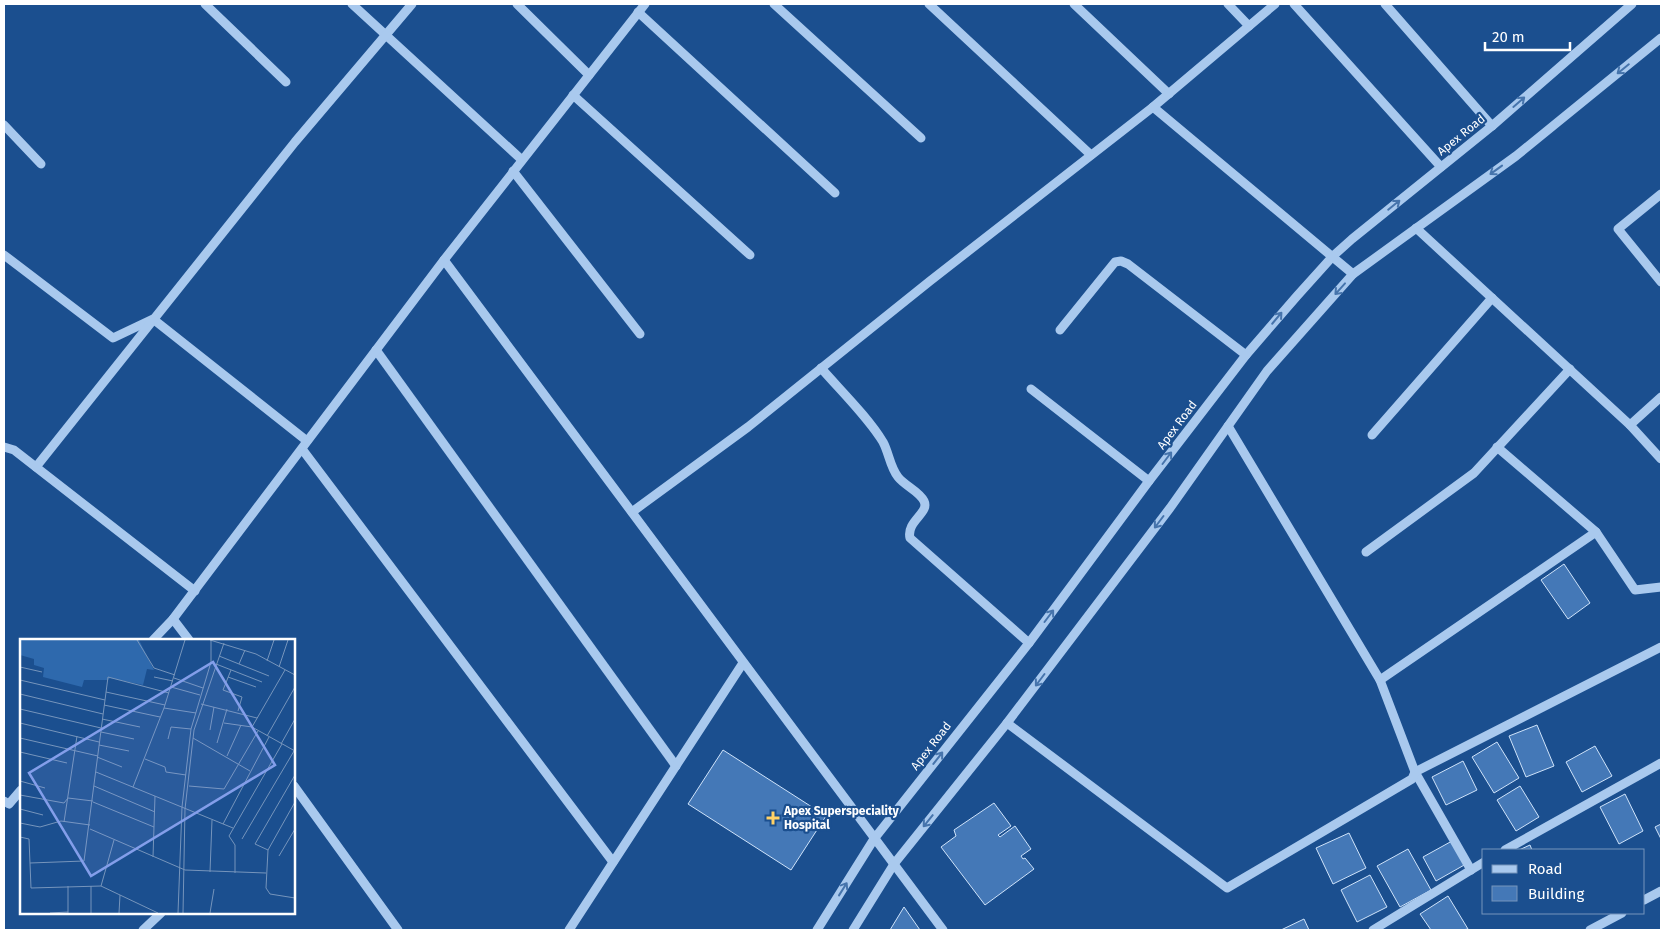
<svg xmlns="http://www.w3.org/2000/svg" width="1665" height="934" font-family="'Fira Sans',sans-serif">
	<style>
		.building { fill: #4478b7; stroke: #cfe3fa }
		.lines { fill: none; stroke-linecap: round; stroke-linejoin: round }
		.minor { stroke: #a9c9ee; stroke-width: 9 }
		.oneway { stroke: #4674ac }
		.poi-dot { fill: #ffd166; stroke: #1b4f8f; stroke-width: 2 }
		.labels { text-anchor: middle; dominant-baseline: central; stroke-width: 4.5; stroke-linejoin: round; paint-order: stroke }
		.street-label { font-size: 12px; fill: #fff; stroke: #1b4f8f }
		.poi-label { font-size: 12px; font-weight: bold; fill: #fff; stroke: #1b4f8f; text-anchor: start }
		.inset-road { fill: none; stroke: #7695bc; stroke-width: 1 }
		.view { fill: #839eea; fill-opacity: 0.15; stroke: #839eea; stroke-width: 2.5 }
		.inset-edge { fill: none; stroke: #fff; stroke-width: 2.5 }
	</style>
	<rect width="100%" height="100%" fill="#1b4f8f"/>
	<g class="building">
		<polygon points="1564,564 1590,603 1568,619 1541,580"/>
		<polygon points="1537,725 1554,766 1526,777 1509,736"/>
		<polygon points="1497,742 1519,778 1494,793 1472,757"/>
		<polygon points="1595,746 1612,776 1582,792 1566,762"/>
		<polygon points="723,750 826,816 791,870 688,804"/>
		<polygon points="1463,761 1477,790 1446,805 1432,777"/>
		<polygon points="1520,786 1539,817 1516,831 1497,800"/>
		<polygon points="1625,794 1643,831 1619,844 1600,807"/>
		<polygon points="994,803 1011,826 998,835 1000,837 1015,826 1031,849 1021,856 1023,859 1025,858 1034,869 985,905 941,847 956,836 954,830"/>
		<polygon points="1661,824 1661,839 1655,827"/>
		<polygon points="1349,833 1366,868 1333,884 1316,848"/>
		<polygon points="1452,841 1466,864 1436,881 1423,857"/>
		<polygon points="1530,845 1532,850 1519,850"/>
		<polygon points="1408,849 1431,890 1400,907 1377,866"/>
		<polygon points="1370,875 1387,907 1357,922 1341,890"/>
		<polygon points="1448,896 1468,929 1462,930 1431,930 1420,914"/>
		<polygon points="904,907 920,930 890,930"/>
		<polygon points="1304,919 1309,930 1281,930"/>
	</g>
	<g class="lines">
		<g class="minor">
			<polyline points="205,4 286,82"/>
			<polyline points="352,4 522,160"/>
			<polyline points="517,4 589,75"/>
			<polyline points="774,4 921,138"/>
			<polyline points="929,4 1091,155"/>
			<polyline points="1074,4 1169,94"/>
			<polyline points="1228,4 1249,26"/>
			<polyline points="1294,4 1441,167"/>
			<polyline points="1385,4 1492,126"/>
			<polyline points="638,12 835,193"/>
			<polyline points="573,95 750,255"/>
			<polyline points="1153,107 1353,274"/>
			<polyline points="4,125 41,164"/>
			<polyline points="513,171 640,334"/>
			<polyline points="1661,194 1618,229 1661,282"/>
			<polyline points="1416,228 1630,425 1661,459"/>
			<polyline points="4,255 113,338 153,319 307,441"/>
			<polyline points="444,260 943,930"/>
			<polyline points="1060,330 1115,262 1121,261 1128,264 1246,355"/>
			<polyline points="376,350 676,766"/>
			<path d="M821 368C840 390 868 417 883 442 889 453 890 467 898 477 905 486 919 491 924 501 930 513 906 521 910 538L1029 643"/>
			<polyline points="1031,389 1149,481"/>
			<polyline points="1630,425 1661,397"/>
			<polyline points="1228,426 1380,680 1415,772 1471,870"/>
			<polyline points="1372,435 1492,298"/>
			<polyline points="4,447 14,450 195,591"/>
			<polyline points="1497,447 1596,532 1635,590 1661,587"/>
			<polyline points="302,449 613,862"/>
			<polyline points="36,467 295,142 412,4"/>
			<polyline points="632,512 748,427 930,281 1153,107 1275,4"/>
			<polyline points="1366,552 1474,473 1570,369"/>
			<polyline points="173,619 189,640"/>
			<polyline points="153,640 173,619 444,260 645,4"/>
			<polyline points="1380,680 1596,532"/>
			<polyline points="1007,723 1227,888 1412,779 1415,772 1661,647"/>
			<polyline points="294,786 398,930"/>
			<polyline points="4,801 9,804 21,790"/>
			<polyline points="1505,850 1661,763"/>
			<polyline points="1644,900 1661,891"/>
			<polyline points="143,930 161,913"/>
			<polyline points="569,930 743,663"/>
			<polyline points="817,930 874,839 1029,643 1149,481 1246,355 1297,296 1333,256 1352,239 1492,126 1632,4"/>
			<polyline points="853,930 894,864 1007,723 1170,508 1267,371 1353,274 1516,156 1661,38"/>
			<polyline points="1373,930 1484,862"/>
			<polyline points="1590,930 1622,913"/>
		</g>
	</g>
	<defs><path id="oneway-shaft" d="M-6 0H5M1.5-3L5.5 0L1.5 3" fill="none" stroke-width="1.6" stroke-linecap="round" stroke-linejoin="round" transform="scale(1.25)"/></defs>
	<g class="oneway">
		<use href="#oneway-shaft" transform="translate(1623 69) rotate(141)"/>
		<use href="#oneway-shaft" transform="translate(1519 102) rotate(-41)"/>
		<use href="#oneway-shaft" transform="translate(1496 170) rotate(144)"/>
		<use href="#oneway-shaft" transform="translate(1394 205) rotate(-39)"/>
		<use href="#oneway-shaft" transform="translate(1340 289) rotate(132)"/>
		<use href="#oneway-shaft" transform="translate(1277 318) rotate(-50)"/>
		<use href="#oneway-shaft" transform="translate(1167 458) rotate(-53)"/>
		<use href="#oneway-shaft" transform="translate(1159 522) rotate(127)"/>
		<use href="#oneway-shaft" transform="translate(1049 616) rotate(-53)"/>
		<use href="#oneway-shaft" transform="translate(1040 680) rotate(127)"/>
		<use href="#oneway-shaft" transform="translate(938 758) rotate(-52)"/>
		<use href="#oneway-shaft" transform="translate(928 821) rotate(129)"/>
		<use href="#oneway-shaft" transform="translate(843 889) rotate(-58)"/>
	</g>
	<path class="poi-dot" d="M770.5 810.5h5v5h5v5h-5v5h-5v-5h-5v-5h5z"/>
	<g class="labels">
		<g class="street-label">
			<text transform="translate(1461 135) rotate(-39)">Apex Road</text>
			<text transform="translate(1177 425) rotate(-53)">Apex Road</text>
			<text transform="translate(931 746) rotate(-52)">Apex Road</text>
		</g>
		<g class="poi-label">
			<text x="784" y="811">Apex Superspeciality<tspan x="784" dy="14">Hospital</tspan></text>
		</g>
	</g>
	<g transform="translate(20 639)">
		<rect width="275" height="275" fill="#1b4f8f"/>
		<path d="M0 1H119L134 31 127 30 123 46 90 39 88 41H64L62 48 23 38 24 29 14 26V20L0 16Z" fill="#2e69ad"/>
		<path class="inset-road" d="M117 1 134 29 155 36M190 1 236 15 275 36M199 17 249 37M247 22 254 1M196 25 242 43M219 25 225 11M0 28 22 33M259 28 268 1M211 31 203 51 222 58 218 72M134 38 153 42M208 38 236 48M154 39 183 49M0 41 85 61M151 48 180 56M86 53 145 66M0 55 83 75M181 65 237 79M84 66 140 78M144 69 176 74M0 70 81 89M82 80 120 88M0 84 79 103M204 84 232 88 275 112M232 88 265 31M190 91 194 68M81 93 114 100M247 97 275 48M0 99 78 117M173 99 230 132M148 100 151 88 171 90M197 104 207 70M261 105 275 80M79 106 109 112M0 113 47 124M207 117 221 86M77 118 102 128M125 120 145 128 146 133 166 136M76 133 213 189M0 142 25 149M74 147 135 173M169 147 204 150 238 92M113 148 144 69 165 1M0 156 44 164 48 159 73 162M73 163 134 188M275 163 248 211 246 249 250 255 275 259M0 170 23 176M44 183 57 97M0 184 20 188 41 182 70 186M203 185 249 98M70 190 165 231 246 234M0 198 9 200 11 249 81 247 138 274M222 200 274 112M248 211 235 205 275 136M259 217 275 190M133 218 135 157M10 224 64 222 88 38 149 54M190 233 192 181M215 234V206L209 197 262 105M81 247 94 201M30 274 48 273M48 274V247M71 274V247M99 274 100 256M158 274 162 168 171 90 191 23V1M163 274 165 170 174 91 204 4M190 274 194 250"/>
		<path class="view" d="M193 23 255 126 71 237 9 134Z"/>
		<rect width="275" height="275" class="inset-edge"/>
	</g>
	<rect width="1665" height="934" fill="none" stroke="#ffffff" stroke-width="10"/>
	<rect x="1482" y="849" width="162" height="65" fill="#1b4f8f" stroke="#7695bc"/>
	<rect x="1492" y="865" width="25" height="8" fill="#a9c9ee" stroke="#7695bc"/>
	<text x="1528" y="874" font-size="15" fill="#ffffff">Road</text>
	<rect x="1492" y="886" width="25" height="15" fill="#4478b7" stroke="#7695bc"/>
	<text x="1528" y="899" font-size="15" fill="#ffffff">Building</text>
	<path d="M1485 42v8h85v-8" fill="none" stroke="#ffffff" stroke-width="2.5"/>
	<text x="1492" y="42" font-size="15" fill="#ffffff" stroke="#1b4f8f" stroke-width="4" paint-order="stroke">20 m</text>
</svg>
